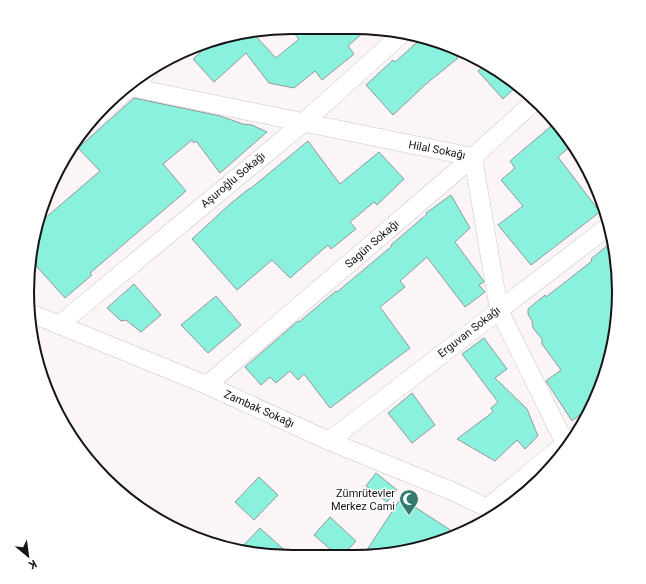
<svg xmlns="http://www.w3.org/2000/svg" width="646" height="584" font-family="Roboto,sans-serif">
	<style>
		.building { fill: #8af1de; stroke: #929997 }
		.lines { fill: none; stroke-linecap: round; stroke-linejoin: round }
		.street-casing { stroke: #cac4c6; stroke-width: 19 }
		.street { stroke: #fff; stroke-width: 18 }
		.labels { text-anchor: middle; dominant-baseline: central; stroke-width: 3; stroke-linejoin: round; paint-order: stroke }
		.street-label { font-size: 11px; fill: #161415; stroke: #fff }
		.poi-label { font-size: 11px; fill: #161415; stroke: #fff; text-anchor: end }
		.rim { fill: none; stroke: #161415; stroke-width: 2 }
	</style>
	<rect width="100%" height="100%" fill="#fbf5f8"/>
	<g class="building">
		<polygon points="288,27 366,30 348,46 354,54 322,80 315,71 294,88 269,83 246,53 214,82 193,59 213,41 240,32 251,31 276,58 299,39"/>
		<polygon points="422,38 451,49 458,58 426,84 393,115 366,85 393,60 395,62"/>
		<polygon points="487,63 518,85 503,99 478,71"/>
		<polygon points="134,98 220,116 243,124 252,125 267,132 220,173 196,141 194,143 192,140 163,164 186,191 90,273 92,275 65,298 30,259 32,240 41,215 44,219 100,171 78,148"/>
		<polygon points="556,122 564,131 573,144 558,157 600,212 531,265 498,225 523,206 501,180 515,168 510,161"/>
		<polygon points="308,141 340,184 379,152 404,179 377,205 374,202 350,222 356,229 331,249 328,245 290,278 272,260 237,290 192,239 230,204 250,188 250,189"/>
		<polygon points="451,195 470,228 455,242 483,280 484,282 479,285 485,292 465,307 427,257 400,281 405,287 380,307 410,348 330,408 304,374 298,380 290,371 276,383 270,377 261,385 245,367 298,321 299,322 336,291 337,292 392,246 391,245 427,214 426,213"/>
		<polygon points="613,241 618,275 617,327 605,377 592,405 572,421 546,381 561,370 542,344 542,339 533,328 532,321 528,314 528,309 545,295 546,297 592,261 591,259"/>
		<polygon points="134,284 161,315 141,332 126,320 121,321 107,308"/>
		<polygon points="216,296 241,325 208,353 181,325"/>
		<polygon points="484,338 507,369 495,378 527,409 538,436 525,449 517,440 495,461 457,439 493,412 491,408 498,402 462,354"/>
		<polygon points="412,393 435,425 412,443 388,413"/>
		<polygon points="376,473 397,490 387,502 366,486"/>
		<polygon points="259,477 278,495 254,520 235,502"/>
		<polygon points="401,498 458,535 422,548 371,556 363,556"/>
		<polygon points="330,517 356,541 342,556 338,556 314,535"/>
		<polygon points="260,528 291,556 274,556 239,550"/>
	</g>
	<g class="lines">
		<defs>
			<g id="street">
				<polyline points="128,84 130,87 473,157"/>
				<polyline points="92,121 148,71"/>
				<polyline points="473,157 499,310 565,443"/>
				<polyline points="30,313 207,385 329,441 452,491 498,513"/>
				<polyline points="59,325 303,123 404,32"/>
				<polyline points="207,385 473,157 536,100"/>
				<polyline points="329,441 610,225"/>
				<polyline points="487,508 577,434"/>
			</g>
		</defs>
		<use href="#street" class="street-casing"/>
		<use href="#street" class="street"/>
	</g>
	<defs>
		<symbol id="mosque-pin" viewBox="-11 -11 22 30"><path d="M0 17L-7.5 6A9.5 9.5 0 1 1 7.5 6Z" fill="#357a6e" stroke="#fff"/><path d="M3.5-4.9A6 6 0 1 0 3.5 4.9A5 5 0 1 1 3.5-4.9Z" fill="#fff"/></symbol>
	</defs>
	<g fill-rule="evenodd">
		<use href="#mosque-pin" x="398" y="488" width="22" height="30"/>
	</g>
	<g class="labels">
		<g class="street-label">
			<text transform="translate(437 150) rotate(11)">Hilal Sokağı</text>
			<text transform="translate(233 180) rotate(-40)">Aşuroğlu Sokağı</text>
			<text transform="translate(372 244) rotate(-41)">Sagün Sokağı</text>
			<text transform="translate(469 332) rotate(-38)">Erguvan Sokağı</text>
			<text transform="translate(259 409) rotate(24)">Zambak Sokağı</text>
		</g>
		<g class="poi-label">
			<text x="395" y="493">Zümrütevler<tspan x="395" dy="13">Merkez Cami</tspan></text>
		</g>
	</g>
	<path d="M0 0H646V584H0ZM292 34H354A258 258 0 0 1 612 292V292A258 258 0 0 1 354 550H292A258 258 0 0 1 34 292V292A258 258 0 0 1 292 34Z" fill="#fff" fill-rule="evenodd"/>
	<path class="rim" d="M292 34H354A258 258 0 0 1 612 292V292A258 258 0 0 1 354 550H292A258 258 0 0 1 34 292V292A258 258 0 0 1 292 34Z"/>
	<g transform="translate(28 556) rotate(151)" stroke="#ffffff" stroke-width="3" paint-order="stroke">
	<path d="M0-3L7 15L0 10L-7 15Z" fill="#161415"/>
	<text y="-6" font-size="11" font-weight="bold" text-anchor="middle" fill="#161415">K</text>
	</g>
</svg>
